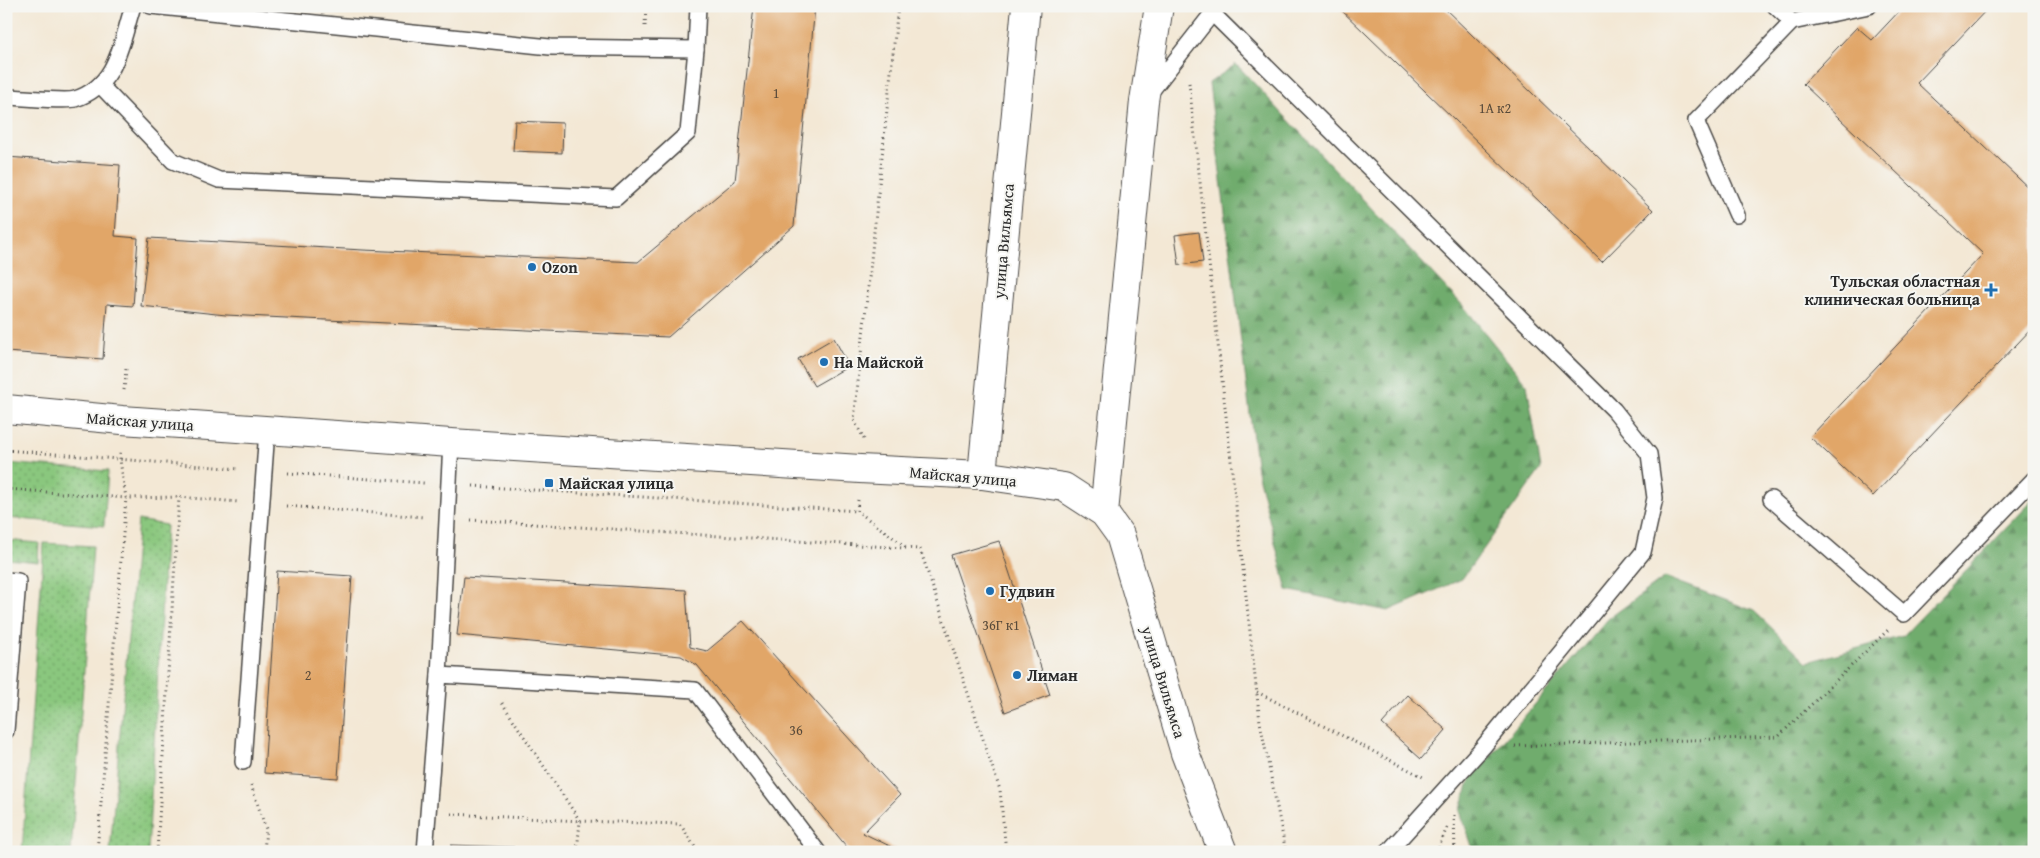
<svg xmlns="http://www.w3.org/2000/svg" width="2040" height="858" font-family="'Gentium Book Plus',serif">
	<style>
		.grass { fill: url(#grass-dots); stroke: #5a7954 }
		.forest { fill: url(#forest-firs); stroke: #4d6c4c }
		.building { fill: #e1a668 }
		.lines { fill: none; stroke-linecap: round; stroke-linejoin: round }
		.service-casing { stroke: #494744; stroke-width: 18 }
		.tertiary-casing { stroke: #494744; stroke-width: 30 }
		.path { stroke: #494744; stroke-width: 3; stroke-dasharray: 1 4; stroke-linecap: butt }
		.service { stroke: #fff; stroke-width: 15 }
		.tertiary { stroke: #fff; stroke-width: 28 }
		.poi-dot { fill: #1f6fb2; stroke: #f6f6f2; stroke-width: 2 }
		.labels { text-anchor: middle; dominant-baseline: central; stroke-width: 4; stroke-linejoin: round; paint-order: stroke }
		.number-label { font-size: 14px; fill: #584a3a }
		.street-label { font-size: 16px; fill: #2b2b2b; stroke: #f6f6f2 }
		.poi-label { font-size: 16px; font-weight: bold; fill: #2b2b2b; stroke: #f6f6f2; text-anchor: start }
	</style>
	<defs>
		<pattern id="grass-dots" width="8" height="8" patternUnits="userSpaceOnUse" patternTransform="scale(1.25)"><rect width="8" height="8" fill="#8ac77e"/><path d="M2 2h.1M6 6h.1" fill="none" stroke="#71a267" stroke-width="1.8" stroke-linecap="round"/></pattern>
		<pattern id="forest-firs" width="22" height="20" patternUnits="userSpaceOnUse" patternTransform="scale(1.25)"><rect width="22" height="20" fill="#6fac6d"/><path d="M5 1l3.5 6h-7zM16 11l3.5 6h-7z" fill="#5b8c5a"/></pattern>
	</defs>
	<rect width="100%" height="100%" fill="#f6f6f2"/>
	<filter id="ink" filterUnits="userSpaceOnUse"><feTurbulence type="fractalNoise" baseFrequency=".02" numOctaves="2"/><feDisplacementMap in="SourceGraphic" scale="10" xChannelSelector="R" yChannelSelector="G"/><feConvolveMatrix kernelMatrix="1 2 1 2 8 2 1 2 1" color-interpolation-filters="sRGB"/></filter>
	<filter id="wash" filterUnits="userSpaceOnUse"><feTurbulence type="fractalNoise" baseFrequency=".0096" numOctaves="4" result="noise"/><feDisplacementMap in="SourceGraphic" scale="20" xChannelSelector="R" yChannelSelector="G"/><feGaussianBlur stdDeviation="1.12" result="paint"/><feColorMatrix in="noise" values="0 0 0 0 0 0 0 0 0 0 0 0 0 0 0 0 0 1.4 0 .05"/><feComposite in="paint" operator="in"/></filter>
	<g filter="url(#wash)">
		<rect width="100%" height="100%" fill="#f3e8d5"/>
		<g class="grass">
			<polygon points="6,463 108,471 104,526 6,518"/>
			<polygon points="138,520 166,525 148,852 110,852"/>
			<polygon points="6,540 39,543 38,562 6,559"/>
			<polygon points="44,543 93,546 71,852 22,852"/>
		</g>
		<g class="forest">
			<polygon points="1236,64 1465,308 1527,385 1541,469 1462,579 1388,611 1287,590 1257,471 1209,83"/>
			<polygon points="2034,499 2034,852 1474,852 1460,811 1470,780 1608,619 1665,577 1754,611 1807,662 1903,636"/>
		</g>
		<g id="blocks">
			<g class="building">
				<polygon points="754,6 815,6 794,226 668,337 226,315 141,306 149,238 363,250 638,262 735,181"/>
				<polygon points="1337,6 1442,6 1653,210 1602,262"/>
				<polygon points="1904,6 1990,6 1917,83 2034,193 2034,326 1873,496 1810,437 1983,254 1803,84 1857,27 1872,40"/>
				<polygon points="515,121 563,123 562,153 513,151"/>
				<polygon points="6,157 120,165 115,236 138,238 133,306 107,304 103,359 6,352"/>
				<polygon points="1199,232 1203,262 1179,265 1175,235"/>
				<polygon points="834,338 849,366 814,386 798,359"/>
				<polygon points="999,541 1050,695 1005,712 951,555"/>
				<polygon points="277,571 352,576 338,778 264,773"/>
				<polygon points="464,577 686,590 690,647 707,651 743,621 900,795 863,833 902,852 851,852 697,665 681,656 457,635"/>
				<polygon points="1408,695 1446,730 1421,759 1382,724"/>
				<polygon points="451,845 514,847 514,852 451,852"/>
			</g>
		</g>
	</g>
	<g filter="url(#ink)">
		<use href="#blocks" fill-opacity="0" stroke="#494744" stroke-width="1"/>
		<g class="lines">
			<defs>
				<g id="service">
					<polyline points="151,6 550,47 696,49 698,6"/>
					<polyline points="1775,6 1792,22 1869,6"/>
					<polyline points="1212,13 1614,410 1649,454 1655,498 1643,552 1483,747 1388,852"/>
					<polyline points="101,86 173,161 219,180 616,198 688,133 696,49"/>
					<polyline points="1149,94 1218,6"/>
					<path d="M6 97C20 97 65 102 75 99 117 86 121 43 133 6"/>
					<polyline points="1737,215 1696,121 1792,22"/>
					<polyline points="1771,499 1904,614 2034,479"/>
					<polyline points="6,580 18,581 6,731"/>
					<polyline points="439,675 451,443"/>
					<polyline points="243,762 267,430"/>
					<polyline points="425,852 439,675 695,690 818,852"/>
				</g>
				<g id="tertiary">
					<polyline points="6,409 122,420 451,443 860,469 982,475 1064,487 1104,513 1120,535 1185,753 1223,852"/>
					<polyline points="982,475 1026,6"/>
					<polyline points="1104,513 1144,101 1159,6"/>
				</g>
			</defs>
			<use href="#service" class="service-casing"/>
			<use href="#tertiary" class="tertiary-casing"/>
			<g class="path">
				<polyline points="645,26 646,6"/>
				<polyline points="1189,83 1260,722 1286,852"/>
				<polyline points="124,390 126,369"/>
				<polyline points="864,439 854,420 898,6"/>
				<polyline points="6,450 240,469"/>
				<polyline points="288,473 424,483"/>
				<polyline points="473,486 857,511"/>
				<polyline points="6,489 126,498 179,497 238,502"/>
				<polyline points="858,500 857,511 906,547"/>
				<polyline points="286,506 424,517"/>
				<polyline points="471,520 920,549 1000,790 1006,852"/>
				<polyline points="1257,692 1423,777"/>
				<polyline points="502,703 580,821 577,852"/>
				<polyline points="1515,746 1778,737 1888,630"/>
				<polyline points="251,785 266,829 264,852"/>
				<polyline points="451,814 580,821 680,824 698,852"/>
				<polyline points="1454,815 1455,852"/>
				<polyline points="97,852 126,498 120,460 120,449"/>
				<polyline points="157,852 179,497"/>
				<polyline points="1437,852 1448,825"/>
			</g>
			<use href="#service" class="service"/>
			<use href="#tertiary" class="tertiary"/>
		</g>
	</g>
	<g class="poi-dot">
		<circle cx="532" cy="267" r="5"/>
		<path d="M1988.5 282.5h5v5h5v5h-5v5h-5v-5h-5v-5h5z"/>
		<circle cx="824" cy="362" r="5"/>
		<rect x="544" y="478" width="10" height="10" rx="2.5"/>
		<circle cx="990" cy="591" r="5"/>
		<circle cx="1017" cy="675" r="5"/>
	</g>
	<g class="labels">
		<g class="number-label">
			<text x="776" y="93">1</text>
			<text x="1495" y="108">1А к2</text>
			<text x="1001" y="625">36Г к1</text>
			<text x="308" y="675">2</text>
			<text x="796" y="730">36</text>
		</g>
		<g class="street-label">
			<text transform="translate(1003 241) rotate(-85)">улица Вильямса</text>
			<text transform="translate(140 421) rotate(4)">Майская улица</text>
			<text transform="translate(963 476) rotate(5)">Майская улица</text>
			<text transform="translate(1164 682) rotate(73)">улица Вильямса</text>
		</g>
		<g class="poi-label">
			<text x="542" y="267">Ozon</text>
			<text x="1980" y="281" text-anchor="end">Тульская областная<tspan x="1980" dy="18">клиническая больница</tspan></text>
			<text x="834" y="362">На Майской</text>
			<text x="559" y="483">Майская улица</text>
			<text x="1000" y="591">Гудвин</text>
			<text x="1027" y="675">Лиман</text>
		</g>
	</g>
	<rect width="2040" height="858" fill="none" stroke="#f6f6f2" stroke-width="25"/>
</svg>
